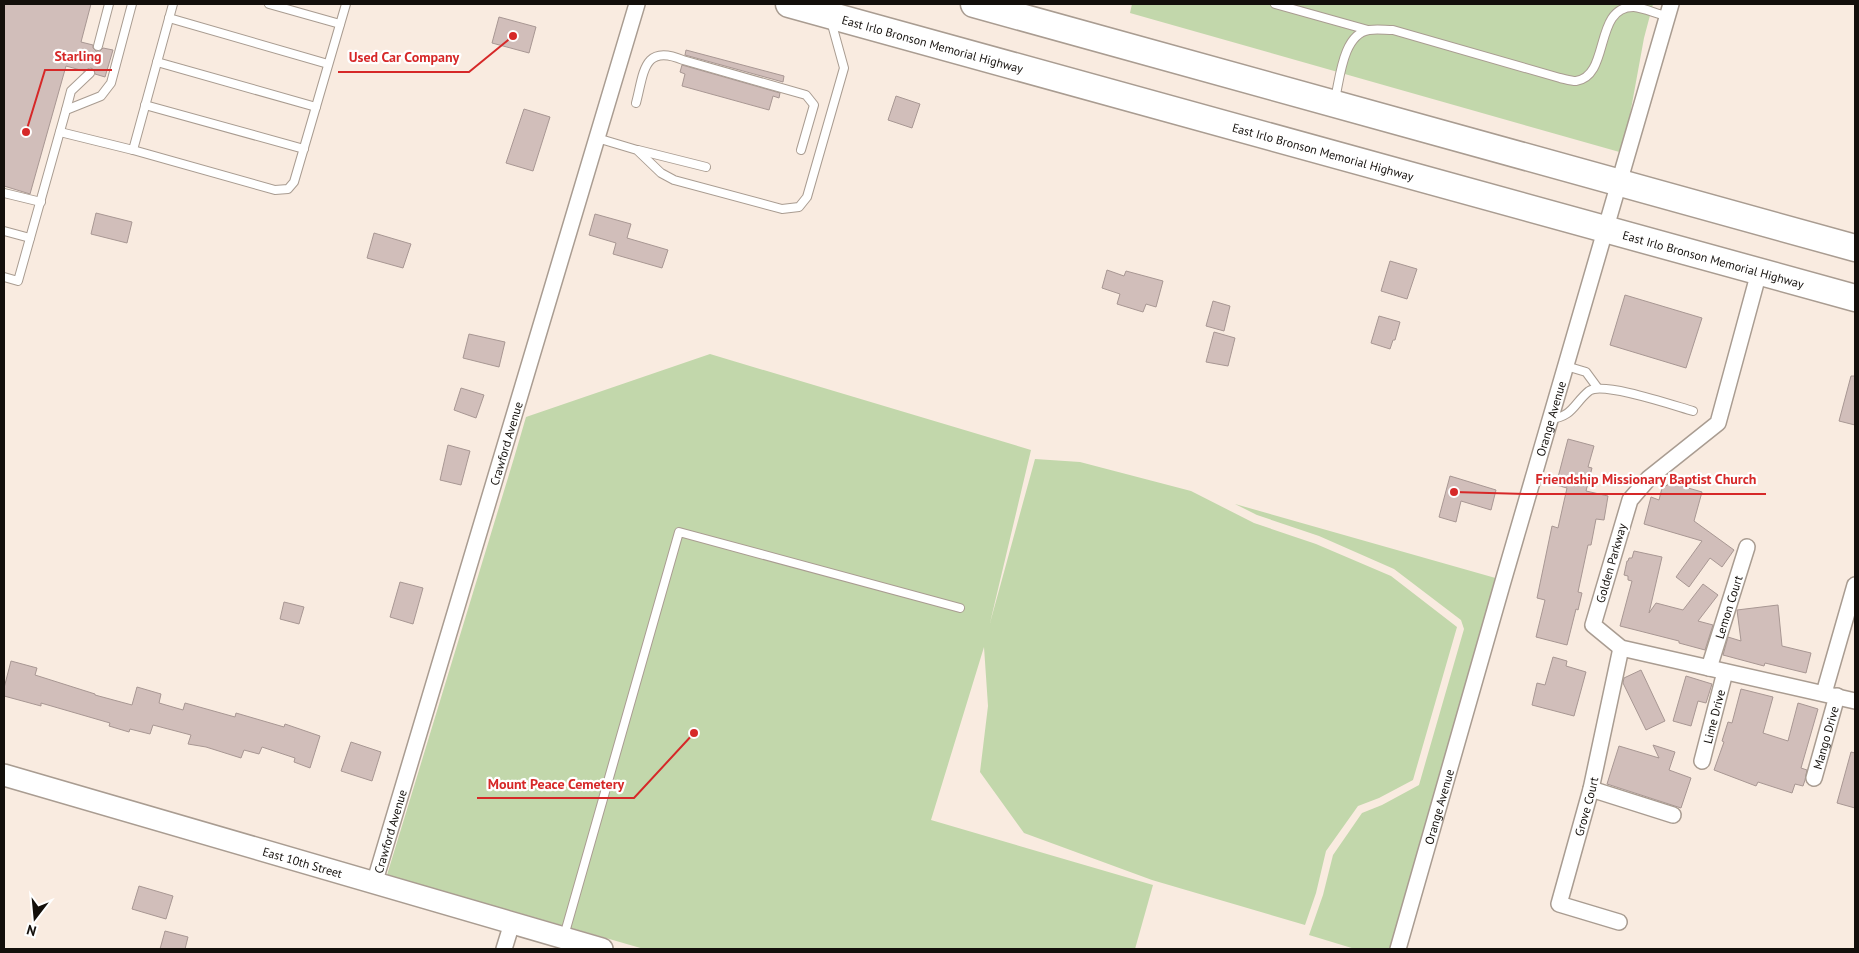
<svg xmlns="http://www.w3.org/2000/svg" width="1859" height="953" font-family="'PT Sans',sans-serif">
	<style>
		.green { fill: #c2d7ab }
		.building { fill: #d1beba; stroke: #a89793 }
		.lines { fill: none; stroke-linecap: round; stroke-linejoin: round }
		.lane-casing { stroke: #a99c91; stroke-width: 10 }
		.street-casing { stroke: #a99c91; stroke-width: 18 }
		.secondary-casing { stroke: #a99c91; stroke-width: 24 }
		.highway-casing { stroke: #a99c91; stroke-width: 29 }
		.lane { stroke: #fff; stroke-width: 8 }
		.street { stroke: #fff; stroke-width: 15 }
		.secondary { stroke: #fff; stroke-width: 21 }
		.highway { stroke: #fff; stroke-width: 26 }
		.labels { text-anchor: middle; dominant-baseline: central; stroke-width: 4.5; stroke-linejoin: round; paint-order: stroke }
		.street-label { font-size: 12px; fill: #130f0b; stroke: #fff }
		.leader { fill: none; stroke: #d62828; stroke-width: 2 }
		.callout-dot { fill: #d62828; stroke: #fff; stroke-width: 2 }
		.callout-label { font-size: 14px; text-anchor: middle; font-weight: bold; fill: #d62828; stroke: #fff; stroke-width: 4.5; stroke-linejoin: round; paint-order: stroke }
	</style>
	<rect width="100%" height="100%" fill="#f9ebe0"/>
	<g class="green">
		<polygon points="1132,4 1653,4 1644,38 1623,153 1130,13"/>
		<polygon points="710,354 1031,450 990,623 1035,459 1080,462 1191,491 1254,523 1316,544 1391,576 1457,627 1413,780 1379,798 1358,806 1326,851 1316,893 1305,925 1152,880 1024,833 980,772 988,706 984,647 931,820 1153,885 1135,949 644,949 387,875 514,458 526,417"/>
		<polygon points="1235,504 1499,579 1393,949 1355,949 1309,935 1323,895 1333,855 1362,813 1382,805 1419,785 1464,629 1461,620 1394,569 1319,536 1257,515"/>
	</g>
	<g class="building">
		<polygon points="4,4 91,4 81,42 93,45 93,48 96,51 100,51 103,48 113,50 105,77 95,74 94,70 91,68 84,71 66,66 30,194 4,186"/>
		<polygon points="499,17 536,27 529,53 492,43"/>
		<polygon points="686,50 784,76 783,82 685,55"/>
		<polygon points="682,65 780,93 779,98 773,96 769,110 682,86 685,74 680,72"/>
		<polygon points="896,96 920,104 912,128 888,120"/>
		<polygon points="524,109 550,117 533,171 506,163"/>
		<polygon points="96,213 132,222 127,243 91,234"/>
		<polygon points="595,214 631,224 627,238 668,250 662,268 613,254 616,243 589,235"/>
		<polygon points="374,233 411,244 403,268 367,258"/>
		<polygon points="1390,261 1417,269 1407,299 1381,291"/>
		<polygon points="1107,270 1124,276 1126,271 1163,281 1156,307 1146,304 1143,312 1117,304 1120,294 1102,288"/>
		<polygon points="1625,295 1702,318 1686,368 1610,345"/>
		<polygon points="1213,301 1230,306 1224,331 1206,326"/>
		<polygon points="1379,316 1400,322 1395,340 1393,340 1390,349 1371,343"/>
		<polygon points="1214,332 1235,338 1228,366 1206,362"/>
		<polygon points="469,334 505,342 499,367 463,358"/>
		<polygon points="1851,376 1855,376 1855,425 1839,421"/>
		<polygon points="461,388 484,395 476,418 454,410"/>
		<polygon points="1568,439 1594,446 1588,467 1592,468 1586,491 1608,496 1604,520 1596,519 1591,545 1588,545 1578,592 1582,593 1578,610 1576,609 1567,645 1536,637 1545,600 1537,598 1552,526 1558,528 1567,488 1556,485"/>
		<polygon points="448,445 470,451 461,485 440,480"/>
		<polygon points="1450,476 1496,490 1491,510 1461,501 1456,522 1439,517"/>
		<polygon points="1671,483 1702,492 1694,521 1734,550 1722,567 1710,558 1689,587 1676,577 1702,541 1644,524 1651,497 1659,500 1662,488"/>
		<polygon points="1634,551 1662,557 1649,613 1656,603 1683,610 1703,584 1718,595 1698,621 1713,625 1705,650 1679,643 1679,641 1620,626 1632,581 1628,580 1628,576 1624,575 1627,561 1628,561 1629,558 1632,558"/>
		<polygon points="400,582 423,588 413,624 390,617"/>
		<polygon points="284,602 304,607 299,624 280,619"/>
		<polygon points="1778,605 1782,646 1811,653 1806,673 1765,663 1764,666 1723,655 1728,637 1741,641 1737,610"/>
		<polygon points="1553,657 1567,661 1566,666 1586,672 1574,716 1532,705 1537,683 1545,685"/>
		<polygon points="11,661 37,668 35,675 95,694 95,695 132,705 137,687 161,694 159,703 183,710 185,703 235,717 236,713 284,727 285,724 320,736 310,768 294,762 295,758 262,747 259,754 244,750 241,758 206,747 188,744 191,735 153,725 150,734 130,729 129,732 109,726 110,723 41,703 41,706 4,696 4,688"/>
		<polygon points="1641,670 1665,721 1646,730 1623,683 1624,678"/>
		<polygon points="1686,676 1712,684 1706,703 1698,701 1691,726 1673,721"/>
		<polygon points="1741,689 1773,697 1763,733 1788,741 1798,703 1818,709 1801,768 1807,770 1805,780 1803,786 1795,784 1792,793 1758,782 1756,786 1714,770 1724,742 1722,741 1728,722 1732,723"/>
		<polygon points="351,742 381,752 372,781 341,771"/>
		<polygon points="1653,745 1675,752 1669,770 1691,778 1681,808 1607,784 1619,746 1659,758"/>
		<polygon points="1851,752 1855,753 1855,808 1837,803"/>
		<polygon points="139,886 173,896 166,919 132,909"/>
		<polygon points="165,931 188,937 185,949 160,949"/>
	</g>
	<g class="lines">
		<defs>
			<g id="lane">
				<polyline points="269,4 340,24"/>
				<polyline points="1275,4 1368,30"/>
				<polyline points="169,18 328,64"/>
				<polyline points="98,46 109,4"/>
				<polyline points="157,62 316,107"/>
				<path d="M1335 99C1340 78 1343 34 1369 30 1377 29 1385 30 1393 30L1560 78C1565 79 1571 81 1576 81 1611 76 1593 6 1634 7 1644 8 1657 14 1667 16"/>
				<path d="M636 103C644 73 643 43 683 60L806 95 814 105 801 150"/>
				<polyline points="145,105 304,149"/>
				<polyline points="66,110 71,91 90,73"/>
				<polyline points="60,132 133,150 173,4"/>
				<polyline points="597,138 637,150 661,173 674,180 782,209 799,207 807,197 844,68 831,21"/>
				<polyline points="133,150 275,190 288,189 294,182 346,4"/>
				<polyline points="638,150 706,167"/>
				<polyline points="4,193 41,202"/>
				<polyline points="4,231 30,238"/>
				<polyline points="4,277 18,281 66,110 101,96 111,83 132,4"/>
				<polyline points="1566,366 1586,372 1597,387"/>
				<path d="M1550 419C1573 417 1574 403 1589 391 1603 381 1675 406 1693 411"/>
				<polyline points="564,936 679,532 960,608"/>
			</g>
			<g id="street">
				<polyline points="1759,272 1718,423 1649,478 1630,500 1593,625 1621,648 1855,701"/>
				<path id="s1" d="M1709 668 1747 547"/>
				<polyline points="1824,693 1855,585"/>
				<path id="s2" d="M1702 761 1725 672"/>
				<path id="s3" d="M1814 778 1837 696"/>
				<polyline points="1591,789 1673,815"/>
				<path id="s4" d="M374 884 637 4"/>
				<path id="s5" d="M1619 922 1559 904 1591 789 1621 648"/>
				<polyline points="504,949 512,923"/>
				<path id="s6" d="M1398 949 1502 585 1671 4"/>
			</g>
			<g id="secondary">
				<path id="s7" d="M4 775 602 949"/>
			</g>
			<g id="highway">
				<path id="s8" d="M789 4 1855 298"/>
				<polyline points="974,4 1855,248"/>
			</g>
		</defs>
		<use href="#lane" class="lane-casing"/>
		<use href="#street" class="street-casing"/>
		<use href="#secondary" class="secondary-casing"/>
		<use href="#highway" class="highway-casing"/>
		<use href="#lane" class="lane"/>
		<use href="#street" class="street"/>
		<use href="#secondary" class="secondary"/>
		<use href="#highway" class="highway"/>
	</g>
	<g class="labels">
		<g class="street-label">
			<text stroke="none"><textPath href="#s8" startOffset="149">East Irlo Bronson Memorial Highway</textPath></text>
			<text stroke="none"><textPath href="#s8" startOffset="554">East Irlo Bronson Memorial Highway</textPath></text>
			<text stroke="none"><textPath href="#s8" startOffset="959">East Irlo Bronson Memorial Highway</textPath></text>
			<text stroke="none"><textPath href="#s6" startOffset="552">Orange Avenue</textPath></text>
			<text stroke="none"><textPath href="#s4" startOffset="460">Crawford Avenue</textPath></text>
			<text transform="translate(1611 563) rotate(-74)">Golden Parkway</text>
			<text stroke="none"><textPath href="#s1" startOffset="64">Lemon Court</textPath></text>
			<text stroke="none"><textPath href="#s2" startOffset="46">Lime Drive</textPath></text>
			<text stroke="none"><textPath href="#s3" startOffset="42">Mango Drive</textPath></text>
			<text stroke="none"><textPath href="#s5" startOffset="164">Grove Court</textPath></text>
			<text stroke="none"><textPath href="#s6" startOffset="148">Orange Avenue</textPath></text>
			<text stroke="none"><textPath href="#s4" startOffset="55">Crawford Avenue</textPath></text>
			<text stroke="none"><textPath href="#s7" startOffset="311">East 10th Street</textPath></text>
		</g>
	</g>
	<path class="leader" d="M26 132L45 70H112M513 36L469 72H338M1454 492L1525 494H1766M694 733L634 798H477"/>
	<g class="callout-dot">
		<circle cx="26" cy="132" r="5"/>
		<circle cx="513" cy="36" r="5"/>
		<circle cx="1454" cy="492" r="5"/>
		<circle cx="694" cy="733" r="5"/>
	</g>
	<g class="callout-label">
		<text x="78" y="61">Starling</text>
		<text x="404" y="62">Used Car Company</text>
		<text x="1646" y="484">Friendship Missionary Baptist Church</text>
		<text x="556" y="789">Mount Peace Cemetery</text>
	</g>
	<rect width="1859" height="953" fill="none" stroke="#130f0b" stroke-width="10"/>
	<g transform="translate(35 918) rotate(196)" stroke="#ffffff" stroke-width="4" paint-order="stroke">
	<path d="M0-4L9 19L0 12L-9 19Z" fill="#130f0b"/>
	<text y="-8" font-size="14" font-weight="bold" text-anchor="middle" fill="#130f0b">N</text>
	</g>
</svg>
